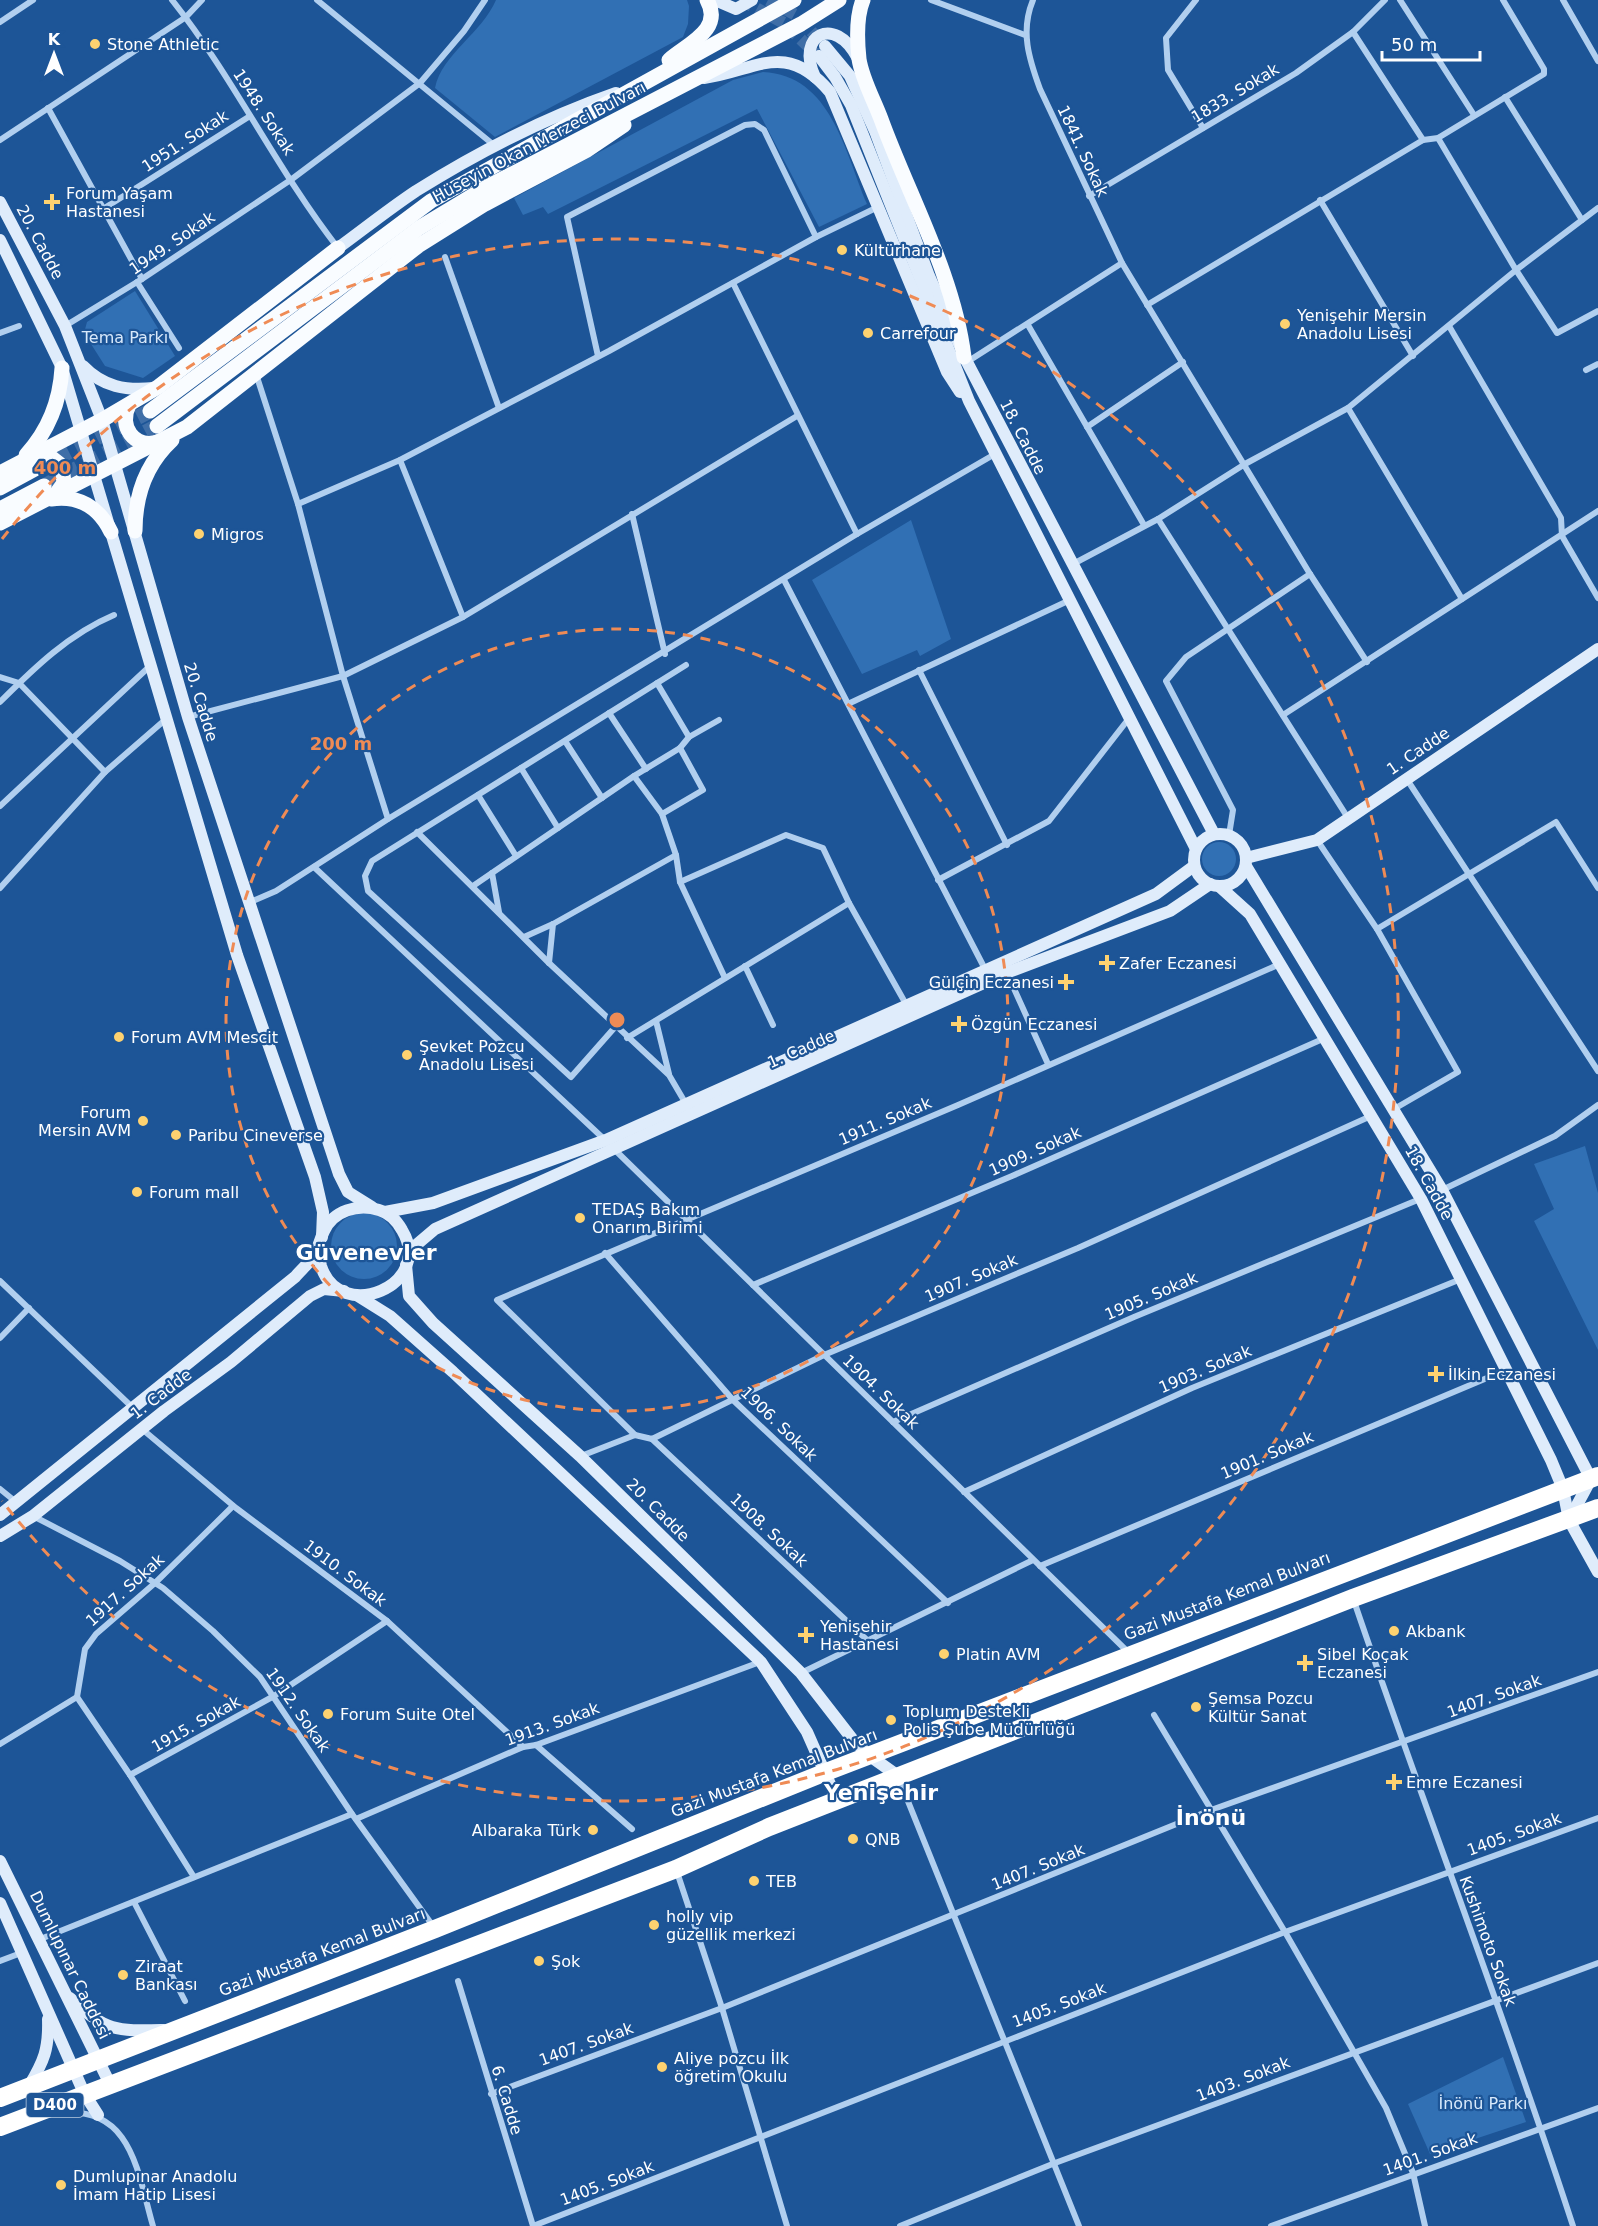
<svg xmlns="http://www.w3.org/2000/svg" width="1598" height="2226" font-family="'DejaVu Sans',sans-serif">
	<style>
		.green { fill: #3170b4 }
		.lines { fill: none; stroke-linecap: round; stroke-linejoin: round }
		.secondary-tunnel { stroke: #3f6ea7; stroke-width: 12; stroke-dasharray: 12 6; stroke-linecap: butt }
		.primary-tunnel { stroke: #3f6ea7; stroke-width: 15; stroke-dasharray: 15 8; stroke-linecap: butt }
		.street { stroke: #b1cfef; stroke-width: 6 }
		.secondary { stroke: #dfecfb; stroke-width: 12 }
		.primary { stroke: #f9fcff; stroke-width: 15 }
		.highway { stroke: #fff; stroke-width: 18 }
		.ring { fill: none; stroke: #ef8b55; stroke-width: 3; stroke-dasharray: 10 8 }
		.poi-dot { fill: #fed270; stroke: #1d5597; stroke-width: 2 }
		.labels { text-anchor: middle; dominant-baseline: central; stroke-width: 4.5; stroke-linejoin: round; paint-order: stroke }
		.shield { fill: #1d5597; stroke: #bbcce0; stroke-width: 1.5 }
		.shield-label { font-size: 15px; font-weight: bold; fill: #fff }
		.poi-label { font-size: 16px; fill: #fff; stroke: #1d5597; text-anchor: start }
		.street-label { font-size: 16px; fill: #fff; stroke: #1d5597 }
		.park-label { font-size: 16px; fill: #d8e9fb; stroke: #1d5597 }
		.district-label { font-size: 22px; font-weight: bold; fill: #fff; stroke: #1d5597 }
		.centre { fill: #ef8b55; stroke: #1d5597; stroke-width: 3 }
		.ring-label { font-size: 18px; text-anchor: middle; font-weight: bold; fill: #ef8b55; stroke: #1d5597; stroke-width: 4.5; stroke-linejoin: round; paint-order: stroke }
	</style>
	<rect width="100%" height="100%" fill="#1d5597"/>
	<g class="green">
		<path d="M496 0H687L689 6 688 24 683 37 495 137 435 88C442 54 482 33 496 0Z"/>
		<path d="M763 72C831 75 845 152 867 204L819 227 757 109 548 214 543 207 523 215 514 198 733 80Z"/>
		<polygon points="135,291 175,356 143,378 105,366 84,333 87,322"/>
		<polygon points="911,520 951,639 920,656 917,650 862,674 812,580"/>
		<circle cx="1219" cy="859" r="17"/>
		<polygon points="1585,1146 1598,1193 1598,1350 1534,1221 1554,1209 1534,1164"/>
		<circle cx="364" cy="1246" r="33"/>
		<polygon points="1503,2057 1526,2122 1430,2154 1408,2104"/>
	</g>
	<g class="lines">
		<g class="secondary-tunnel">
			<polyline points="741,0 784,23 817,55"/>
			<polyline points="768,0 796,15 824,45"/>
		</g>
		<g class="primary-tunnel">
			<polyline points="35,469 150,411"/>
			<polyline points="44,486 157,426"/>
		</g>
		<g class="street">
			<path d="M172 0C234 78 277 170 338 248"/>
			<polyline points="317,0 495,146"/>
			<polyline points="931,0 1025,35"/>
			<path d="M1033 0C1020 31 1029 59 1040 89L1122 263 1310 574 1367 662"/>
			<polyline points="1196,0 1166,38 1168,70 1203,128"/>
			<polyline points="1400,0 1474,115"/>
			<polyline points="1563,0 1598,61"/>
			<polyline points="0,22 33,0"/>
			<polyline points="1353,32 1423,140"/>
			<polyline points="1505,97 1582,220"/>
			<polyline points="48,108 142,279"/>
			<polyline points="1438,138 1516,270 1557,333 1598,311"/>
			<polyline points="0,140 186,17 202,0"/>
			<polyline points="1089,196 1296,73 1353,32 1385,0"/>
			<polyline points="1320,200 1413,356"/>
			<polyline points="103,209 250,116"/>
			<polyline points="445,257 499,408"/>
			<polyline points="137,282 179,348"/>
			<polyline points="733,283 857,534"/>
			<polyline points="1147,305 1423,140 1438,138 1544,74 1544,69 1503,0"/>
			<polyline points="1028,325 1144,525"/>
			<polyline points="65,326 142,279 292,179 420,83 464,31 485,0"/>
			<polyline points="1449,326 1561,518 1562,536 1598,598"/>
			<polyline points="0,333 19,326"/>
			<polyline points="598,356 567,217 745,125 755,124 764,130 816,237"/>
			<polyline points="967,362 1122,263"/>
			<polyline points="1586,370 1598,364"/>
			<polyline points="256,374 298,504 343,676 388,819"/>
			<polyline points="1348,408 1462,599"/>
			<polyline points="1087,427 1183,362"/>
			<polyline points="400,460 463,617"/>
			<polyline points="298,504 400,460 609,351 816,237 878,207"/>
			<polyline points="632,514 665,654"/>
			<polyline points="1158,519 1348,818"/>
			<polyline points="1073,564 1158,519 1245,464 1348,408 1516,270 1598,208"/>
			<polyline points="784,580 986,971"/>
			<polyline points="919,670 1007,845"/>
			<polyline points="0,677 19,683 105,772"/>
			<polyline points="657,683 689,737"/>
			<path d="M0 702C34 668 69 634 114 615"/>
			<polyline points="850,703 1070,600"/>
			<polyline points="609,713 646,769"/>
			<polyline points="1283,715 1598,511"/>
			<polyline points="188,717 343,676 463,617 797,416"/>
			<polyline points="565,741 602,798"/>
			<polyline points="521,768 558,828"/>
			<polyline points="634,776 680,748 689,737 719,720"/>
			<polyline points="1406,778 1598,1071"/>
			<polyline points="478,795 516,856"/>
			<polyline points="0,806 150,666"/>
			<polyline points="662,814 703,790 680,748"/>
			<polyline points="417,832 549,963 669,1075 686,1104"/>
			<polyline points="1229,835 1233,810 1166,681 1186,657 1310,574"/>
			<polyline points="1317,840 1377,929 1458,1072 1394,1109"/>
			<polyline points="314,867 605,1140"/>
			<polyline points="492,873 499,912"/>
			<polyline points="938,880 1049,821 1130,717"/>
			<polyline points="680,882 786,835 823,848 849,903 907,1006"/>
			<polyline points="473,886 634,776 662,814 676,855 680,882 725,978"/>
			<polyline points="0,888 105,772 166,719"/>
			<polyline points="248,903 276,891 388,819 857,534 995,454"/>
			<polyline points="1377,929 1556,822 1598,888"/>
			<polyline points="524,937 553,924 676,855"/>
			<polyline points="549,963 553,924"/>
			<polyline points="745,966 773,1025"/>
			<polyline points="1007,973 1048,1064"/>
			<polyline points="656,1021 669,1074"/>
			<polyline points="616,1026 571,1077 368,891 365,876 372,861 686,665"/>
			<polyline points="627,1038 849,903"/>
			<polyline points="615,1150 1129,1653"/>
			<polyline points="1442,1190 1555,1136 1598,1105"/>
			<polyline points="605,1253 733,1400 948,1603"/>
			<polyline points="0,1281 132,1407"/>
			<polyline points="753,1285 1012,1176 1325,1038"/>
			<polyline points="0,1338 29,1308"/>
			<polyline points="893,1422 1134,1317 1420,1199"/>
			<polyline points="142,1429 236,1508 387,1621 523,1747"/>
			<polyline points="635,1435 497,1300 958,1105 1280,964"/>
			<polyline points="652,1439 867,1640"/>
			<polyline points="581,1456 635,1435 652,1439 824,1355 1078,1248 1371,1116"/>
			<polyline points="0,1489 16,1502"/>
			<polyline points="964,1492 1192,1388 1461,1279"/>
			<polyline points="33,1516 120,1561 163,1588 213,1631 260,1677 352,1814 433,1926"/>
			<polyline points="1040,1566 1506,1370"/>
			<path d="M1354 1601C1425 1810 1505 2016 1573 2226"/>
			<polyline points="801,1673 1033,1560"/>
			<polyline points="77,1697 130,1775 194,1877"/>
			<polyline points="1154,1715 1285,1932 1386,2108 1413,2173 1425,2226"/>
			<polyline points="0,1744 77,1697 85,1649 96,1634 155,1583 233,1506"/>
			<polyline points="536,1745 632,1829"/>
			<polyline points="130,1775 274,1696 387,1621"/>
			<polyline points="899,1779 1079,2226"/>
			<polyline points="356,1819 523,1747 536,1745 760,1662"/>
			<polyline points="677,1872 722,2008 787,2226"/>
			<polyline points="134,1902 185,2001"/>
			<polyline points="38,1940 352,1814"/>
			<polyline points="0,1961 21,1953"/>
			<polyline points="458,1981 533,2226"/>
			<polyline points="491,2094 722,2008 1211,1810 1598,1672"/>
			<path d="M58 2113C132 2105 137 2171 153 2226"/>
			<polyline points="533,2226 1285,1932 1598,1818"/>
			<polyline points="900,2226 1055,2163 1598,1963"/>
			<polyline points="1271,2226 1598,2108"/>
		</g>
		<g class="secondary">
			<polyline points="715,0 736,9 752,0"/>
			<polyline points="825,46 850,76 875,131 929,276 967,362 1214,834"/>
			<polyline points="819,56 835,77 851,105 969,401 1196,849"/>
			<path d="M815 77C795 34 835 15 857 57"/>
			<path d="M704 78C756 71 785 39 830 92L947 372 960 392"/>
			<polyline points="0,202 65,326 102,420 188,717 339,1174 348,1192 372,1207"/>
			<polyline points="0,240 62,368 237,955 315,1177 323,1212 322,1237"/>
			<path d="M338 248C364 229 389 209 416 191 478 152 547 117 616 93"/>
			<path d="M83 366C103 387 126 391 154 388"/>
			<circle cx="1220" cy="860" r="26"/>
			<polyline points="1246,858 1317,840 1598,649"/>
			<polyline points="1246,866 1442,1190 1591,1479 1569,1520"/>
			<polyline points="1219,886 1250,914 1421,1199 1551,1460 1563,1489 1569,1520 1598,1572"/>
			<polyline points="385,1212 433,1203 606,1140 1156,894 1194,866"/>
			<polyline points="409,1251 435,1229 1006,973 1170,911 1210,884"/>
			<polyline points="406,1265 409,1296 433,1323 580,1456 801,1673 853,1740 870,1756 898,1776"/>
			<polyline points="358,1296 390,1316 453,1372 761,1662 807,1732 837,1800"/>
			<path d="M0 1515 295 1277C301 1270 308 1264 313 1257 318 1249 320 1239 324 1231 333 1211 358 1203 379 1210 389 1213 397 1221 402 1230 435 1285 340 1325 321 1266 319 1259 320 1250 320 1243"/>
			<polyline points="0,1536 33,1516 164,1411 231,1362 310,1296 324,1289 344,1291"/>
			<polyline points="0,1861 110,2084"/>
			<polyline points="0,1903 84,2093 98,2115"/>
			<path d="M70 1998C105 2032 118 2031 164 2030"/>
			<path d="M29 2086C44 2061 49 2049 48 2019"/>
		</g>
		<g class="primary">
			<path d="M863 0C856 17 857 40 859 59 862 79 874 100 881 119 909 196 954 275 964 357"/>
			<path d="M669 60C687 44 724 30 707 0"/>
			<path d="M129 405C118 426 134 449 158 442"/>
			<polyline points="150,411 431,201 794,0"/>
			<polyline points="157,426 419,228 487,187 801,24 839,0"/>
			<path d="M26 455C49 430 60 402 62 368"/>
			<polyline points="32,455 48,455 62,466 64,483 56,494"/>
			<polyline points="0,473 102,420 158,387 338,248"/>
			<polyline points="0,488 35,469"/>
			<path d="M51 499C78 495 99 507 111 532"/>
			<polyline points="0,509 44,486"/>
			<polyline points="0,523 187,427 418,246 485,204 587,150 624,125"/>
			<path d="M135 531C135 496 146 464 172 440"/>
		</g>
		<g class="highway">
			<polyline points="0,2098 435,1929 826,1772 1598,1476"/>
			<polyline points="0,2127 676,1869 769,1827 1353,1598 1598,1508"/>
		</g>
	</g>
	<g class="ring">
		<circle cx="617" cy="1020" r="391"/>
		<path d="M2 539A781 781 0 1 1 2 1501"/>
	</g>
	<g class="poi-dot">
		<circle cx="95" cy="44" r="6"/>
		<path d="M49 193h6v6h6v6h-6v6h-6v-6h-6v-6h6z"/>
		<circle cx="842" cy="250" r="6"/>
		<circle cx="1285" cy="324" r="6"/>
		<circle cx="868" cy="333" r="6"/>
		<circle cx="199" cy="534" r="6"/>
		<path d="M1104 954h6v6h6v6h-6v6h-6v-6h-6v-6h6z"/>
		<path d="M1063 973h6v6h6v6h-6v6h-6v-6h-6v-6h6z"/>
		<path d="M956 1015h6v6h6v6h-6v6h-6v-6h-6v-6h6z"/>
		<circle cx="119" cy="1037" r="6"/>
		<circle cx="407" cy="1055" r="6"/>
		<circle cx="143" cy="1121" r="6"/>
		<circle cx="176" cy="1135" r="6"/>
		<circle cx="137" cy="1192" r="6"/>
		<circle cx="580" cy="1218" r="6"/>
		<path d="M1433 1365h6v6h6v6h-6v6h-6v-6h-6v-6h6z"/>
		<circle cx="1394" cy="1631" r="6"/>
		<path d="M803 1626h6v6h6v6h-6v6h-6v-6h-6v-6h6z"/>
		<circle cx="944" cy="1654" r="6"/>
		<path d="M1302 1654h6v6h6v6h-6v6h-6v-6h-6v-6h6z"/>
		<circle cx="1196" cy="1707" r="6"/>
		<circle cx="328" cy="1714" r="6"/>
		<circle cx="891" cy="1720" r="6"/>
		<path d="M1391 1773h6v6h6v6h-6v6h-6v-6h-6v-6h6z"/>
		<circle cx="593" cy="1830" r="6"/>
		<circle cx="853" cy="1839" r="6"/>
		<circle cx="754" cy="1881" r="6"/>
		<circle cx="654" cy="1925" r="6"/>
		<circle cx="539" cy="1961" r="6"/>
		<circle cx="123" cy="1975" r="6"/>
		<circle cx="662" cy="2067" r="6"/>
		<circle cx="61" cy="2185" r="6"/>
	</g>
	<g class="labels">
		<rect class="shield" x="26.5" y="2093" width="57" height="24" rx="4.5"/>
		<g class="shield-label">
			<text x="55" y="2105">D400</text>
		</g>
		<g class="poi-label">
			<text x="107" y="44">Stone Athletic</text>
			<text x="66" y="193">Forum Yaşam<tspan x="66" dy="18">Hastanesi</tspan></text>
			<text x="854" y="250">Kültürhane</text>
			<text x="1297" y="315">Yenişehir Mersin<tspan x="1297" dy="18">Anadolu Lisesi</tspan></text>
			<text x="880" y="333">Carrefour</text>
			<text x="211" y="534">Migros</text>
			<text x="1119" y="963">Zafer Eczanesi</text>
			<text x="1054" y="982" text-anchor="end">Gülçin Eczanesi</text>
			<text x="971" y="1024">Özgün Eczanesi</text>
			<text x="131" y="1037">Forum AVM Mescit</text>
			<text x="419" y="1046">Şevket Pozcu<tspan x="419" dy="18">Anadolu Lisesi</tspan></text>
			<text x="131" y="1112" text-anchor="end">Forum<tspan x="131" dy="18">Mersin AVM</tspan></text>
			<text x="188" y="1135">Paribu Cineverse</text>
			<text x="149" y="1192">Forum mall</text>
			<text x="592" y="1209">TEDAŞ Bakım<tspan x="592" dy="18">Onarım Birimi</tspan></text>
			<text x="1448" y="1374">İlkin Eczanesi</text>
			<text x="820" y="1626">Yenişehir<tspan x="820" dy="18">Hastanesi</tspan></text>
			<text x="1406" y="1631">Akbank</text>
			<text x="956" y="1654">Platin AVM</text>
			<text x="1317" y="1654">Sibel Koçak<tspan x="1317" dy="18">Eczanesi</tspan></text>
			<text x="1208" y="1698">Şemsa Pozcu<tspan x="1208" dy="18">Kültür Sanat</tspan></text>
			<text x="903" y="1711">Toplum Destekli<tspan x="903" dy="18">Polis Şube Müdürlüğü</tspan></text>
			<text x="340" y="1714">Forum Suite Otel</text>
			<text x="1406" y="1782">Emre Eczanesi</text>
			<text x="581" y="1830" text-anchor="end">Albaraka Türk</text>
			<text x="865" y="1839">QNB</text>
			<text x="766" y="1881">TEB</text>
			<text x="666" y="1916">holly vip<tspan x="666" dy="18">güzellik merkezi</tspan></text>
			<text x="551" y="1961">Şok</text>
			<text x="135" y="1966">Ziraat<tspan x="135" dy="18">Bankası</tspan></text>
			<text x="674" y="2058">Aliye pozcu İlk<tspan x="674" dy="18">öğretim Okulu</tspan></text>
			<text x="73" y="2176">Dumlupınar Anadolu<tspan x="73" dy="18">İmam Hatip Lisesi</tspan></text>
		</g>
		<g class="street-label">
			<text transform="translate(1235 93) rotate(-31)">1833. Sokak</text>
			<text transform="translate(264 112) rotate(57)">1948. Sokak</text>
			<text transform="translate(185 141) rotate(-33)">1951. Sokak</text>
			<text transform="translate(539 142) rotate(-28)">Hüseyin Okan Merzeci Bulvarı</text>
			<text transform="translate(1083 151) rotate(65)">1841. Sokak</text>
			<text transform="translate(40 242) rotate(62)">20. Cadde</text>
			<text transform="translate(172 243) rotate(-34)">1949. Sokak</text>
			<text transform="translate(1023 437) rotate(63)">18. Cadde</text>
			<text transform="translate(201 702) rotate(73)">20. Cadde</text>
			<text transform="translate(1418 751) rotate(-34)">1. Cadde</text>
			<text transform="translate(801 1049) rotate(-24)">1. Cadde</text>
			<text transform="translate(885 1121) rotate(-23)">1911. Sokak</text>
			<text transform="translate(1035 1151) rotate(-24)">1909. Sokak</text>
			<text transform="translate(1429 1183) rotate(61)">18. Cadde</text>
			<text transform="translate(971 1278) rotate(-23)">1907. Sokak</text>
			<text transform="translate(1151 1296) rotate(-23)">1905. Sokak</text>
			<text transform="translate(1205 1369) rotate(-23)">1903. Sokak</text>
			<text transform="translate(881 1392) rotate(44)">1904. Sokak</text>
			<text transform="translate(161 1394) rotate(-37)">1. Cadde</text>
			<text transform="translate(779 1424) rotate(44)">1906. Sokak</text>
			<text transform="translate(1267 1455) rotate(-23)">1901. Sokak</text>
			<text transform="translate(658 1510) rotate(45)">20. Cadde</text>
			<text transform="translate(769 1530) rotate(43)">1908. Sokak</text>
			<text transform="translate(345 1573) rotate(37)">1910. Sokak</text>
			<text transform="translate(125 1590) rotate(-42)">1917. Sokak</text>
			<text transform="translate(1227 1596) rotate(-21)">Gazi Mustafa Kemal Bulvarı</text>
			<text transform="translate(1494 1696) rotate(-20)">1407. Sokak</text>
			<text transform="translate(298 1710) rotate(55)">1912. Sokak</text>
			<text transform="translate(196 1724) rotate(-29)">1915. Sokak</text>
			<text transform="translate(552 1724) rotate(-20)">1913. Sokak</text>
			<text transform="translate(774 1773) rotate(-21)">Gazi Mustafa Kemal Bulvarı</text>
			<text transform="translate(1514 1834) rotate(-20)">1405. Sokak</text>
			<text transform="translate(1038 1867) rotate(-22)">1407. Sokak</text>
			<text transform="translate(1488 1941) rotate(70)">Kushimoto Sokak</text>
			<text transform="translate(322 1952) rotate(-21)">Gazi Mustafa Kemal Bulvarı</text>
			<text transform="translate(70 1965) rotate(64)">Dumlupınar Caddesi</text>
			<text transform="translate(1059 2005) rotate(-21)">1405. Sokak</text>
			<text transform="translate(586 2044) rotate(-20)">1407. Sokak</text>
			<text transform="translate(1243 2079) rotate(-21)">1403. Sokak</text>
			<text transform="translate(507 2100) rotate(73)">6. Cadde</text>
			<text transform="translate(1430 2154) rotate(-20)">1401. Sokak</text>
			<text transform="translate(607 2183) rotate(-21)">1405. Sokak</text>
		</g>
		<g class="park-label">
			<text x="125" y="337">Tema Parkı</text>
			<text x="1483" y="2103">İnönü Parkı</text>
		</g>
		<g class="district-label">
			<text x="366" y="1252">Güvenevler</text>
			<text x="881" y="1792">Yenişehir</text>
			<text x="1211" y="1817">İnönü</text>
		</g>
	</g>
	<circle cx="617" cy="1020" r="9" class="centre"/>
	<g class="ring-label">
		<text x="65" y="474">400 m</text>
		<text x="341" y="750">200 m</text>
	</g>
	<g transform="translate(54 54)" stroke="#1d5597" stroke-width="4.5" paint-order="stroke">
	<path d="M0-4.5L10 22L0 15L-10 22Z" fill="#ffffff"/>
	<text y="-9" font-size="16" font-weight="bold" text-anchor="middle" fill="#ffffff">K</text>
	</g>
	<path d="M1382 51v9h98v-9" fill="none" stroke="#ffffff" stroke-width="3"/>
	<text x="1391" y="51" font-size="18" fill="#ffffff" stroke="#1d5597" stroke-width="4.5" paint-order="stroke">50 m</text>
</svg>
